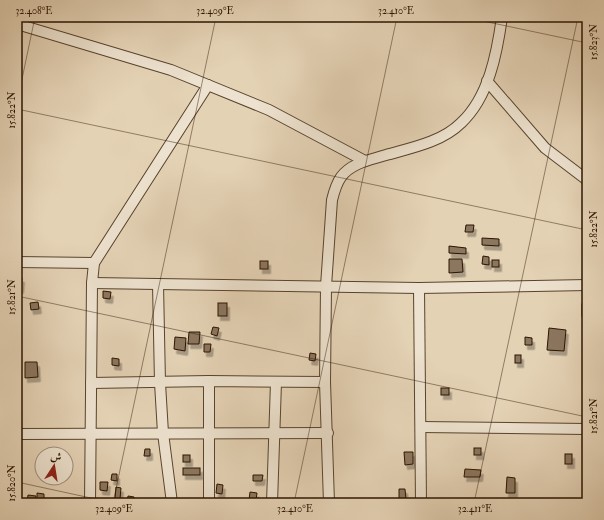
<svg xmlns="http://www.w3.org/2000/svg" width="604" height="520" font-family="'IM FELL Double Pica',Amiri,serif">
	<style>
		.building { fill: #8b765e; stroke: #2b1300; filter: url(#shadow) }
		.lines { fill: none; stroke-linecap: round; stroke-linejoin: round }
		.minor-casing { stroke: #59432d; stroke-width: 12 }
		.minor { stroke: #ede2cf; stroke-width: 10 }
		.ticks { fill: none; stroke: #2b1300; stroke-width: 1; stroke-opacity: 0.45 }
		.neatline { fill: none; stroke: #2b1300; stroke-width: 1.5 }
		.ticks-label { font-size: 10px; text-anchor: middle; fill: #2b1300 }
	</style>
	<defs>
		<filter id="shadow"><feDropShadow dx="2.5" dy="4.5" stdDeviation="0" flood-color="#0004"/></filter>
	</defs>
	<rect width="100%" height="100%" fill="#e4d2b5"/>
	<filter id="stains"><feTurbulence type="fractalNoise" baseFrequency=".005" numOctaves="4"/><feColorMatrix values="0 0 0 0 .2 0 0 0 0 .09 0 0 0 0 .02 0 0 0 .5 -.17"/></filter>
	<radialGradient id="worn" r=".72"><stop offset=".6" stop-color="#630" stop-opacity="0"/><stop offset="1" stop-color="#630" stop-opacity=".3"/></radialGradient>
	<g class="building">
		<polygon points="466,225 474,225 473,232 465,232"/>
		<polygon points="482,238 499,239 499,246 482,245"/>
		<polygon points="449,246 466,248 466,254 449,253"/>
		<polygon points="483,256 489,257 489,265 482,264"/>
		<polygon points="449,259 462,259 463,272 449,273"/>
		<rect x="492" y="260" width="7" height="7"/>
		<rect x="260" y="261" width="8" height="8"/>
		<polygon points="17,277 22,278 21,289 17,289"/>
		<polygon points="103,291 111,292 110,299 103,298"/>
		<polygon points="38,302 39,309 31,310 30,303"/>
		<rect x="218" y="303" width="9" height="13"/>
		<rect x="582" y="304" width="5" height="12"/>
		<polygon points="213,327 219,328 217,336 211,334"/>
		<polygon points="549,328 566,330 564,351 547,350"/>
		<polygon points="189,332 200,332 199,344 188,344"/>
		<polygon points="175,337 186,338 185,351 174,349"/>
		<polygon points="525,337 532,338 532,345 525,345"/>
		<polygon points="204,344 211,344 210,352 204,352"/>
		<polygon points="584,344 587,345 587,352 583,352"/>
		<polygon points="310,353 316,354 315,361 309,360"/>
		<rect x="515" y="355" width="6" height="8"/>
		<polygon points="112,358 119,359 119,366 112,365"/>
		<polygon points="25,362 37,362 38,377 25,378"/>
		<rect x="441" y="388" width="8" height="7"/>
		<rect x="474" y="448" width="7" height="7"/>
		<polygon points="145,449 150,449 150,456 144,456"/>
		<polygon points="404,452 413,452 413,464 405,465"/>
		<rect x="565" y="454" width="7" height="10"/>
		<rect x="183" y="455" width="7" height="7"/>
		<rect x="183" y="468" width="17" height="7"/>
		<polygon points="465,469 481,470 480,477 464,477"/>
		<polygon points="112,474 117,474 117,481 111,480"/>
		<polygon points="253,475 263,475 262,481 253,481"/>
		<polygon points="507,477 515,478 515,493 506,493"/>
		<polygon points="100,482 108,482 107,491 100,490"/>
		<polygon points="217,484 223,485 222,494 216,493"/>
		<polygon points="116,487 121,488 120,499 115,499"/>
		<polygon points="399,489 405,489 406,500 399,500"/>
		<polygon points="250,492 257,493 256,500 249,500"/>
		<polygon points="37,493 44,494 44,501 37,501"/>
		<polygon points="28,495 36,496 35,503 27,503"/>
		<polygon points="128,496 134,497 134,503 127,503"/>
	</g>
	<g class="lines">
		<defs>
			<g id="minor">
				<polyline points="17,24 171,70 269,110 365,161"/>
				<polyline points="487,81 545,148 587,180"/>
				<polyline points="17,262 94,263"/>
				<polyline points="92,283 419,288 587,285"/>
				<polyline points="158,284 160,383 163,433 172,503"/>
				<polyline points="419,288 421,503"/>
				<polyline points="209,381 209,503"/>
				<polyline points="91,383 209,381 325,382"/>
				<polyline points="421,427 587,429"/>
				<polyline points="17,434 328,433"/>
				<polyline points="90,503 92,283 94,263 208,85"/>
				<polyline points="272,503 276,382"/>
				<path d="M329 503 325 382 326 286 332 200C334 192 336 184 341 177 351 163 370 160 386 155 411 148 442 142 461 123 489 97 497 53 502 17"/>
			</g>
		</defs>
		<use href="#minor" class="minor-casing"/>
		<use href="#minor" class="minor"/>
	</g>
	<path class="ticks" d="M464 17 587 43M17 103 35 17M17 109 587 230M17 296 587 417M17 482 114 503M113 503 216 17M294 503 397 17M474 503 578 17"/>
	<rect width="604" height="520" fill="none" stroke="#e4d2b5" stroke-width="44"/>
	<g transform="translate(54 466) rotate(12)"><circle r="19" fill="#ede2cf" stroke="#9f8f7c"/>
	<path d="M0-3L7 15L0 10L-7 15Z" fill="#8f2418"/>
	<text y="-6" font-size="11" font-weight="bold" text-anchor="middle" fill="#2b1300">ش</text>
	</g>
	<rect x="22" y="22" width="560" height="476" class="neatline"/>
	<g class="ticks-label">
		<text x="34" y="14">32.408°E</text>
		<text x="215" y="14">32.409°E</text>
		<text x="396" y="14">32.410°E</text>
		<text transform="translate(593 42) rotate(-90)" y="4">15.823°N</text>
		<text transform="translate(11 110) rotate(-90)" y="4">15.822°N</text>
		<text transform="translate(593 229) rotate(-90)" y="4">15.822°N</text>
		<text transform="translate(11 297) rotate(-90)" y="4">15.821°N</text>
		<text transform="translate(593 416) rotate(-90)" y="4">15.821°N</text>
		<text transform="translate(11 483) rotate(-90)" y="4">15.820°N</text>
		<text x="114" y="512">32.409°E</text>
		<text x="295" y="512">32.410°E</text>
		<text x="475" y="512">32.411°E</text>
	</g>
	<rect width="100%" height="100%" filter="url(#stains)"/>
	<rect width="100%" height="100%" fill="url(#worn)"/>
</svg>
